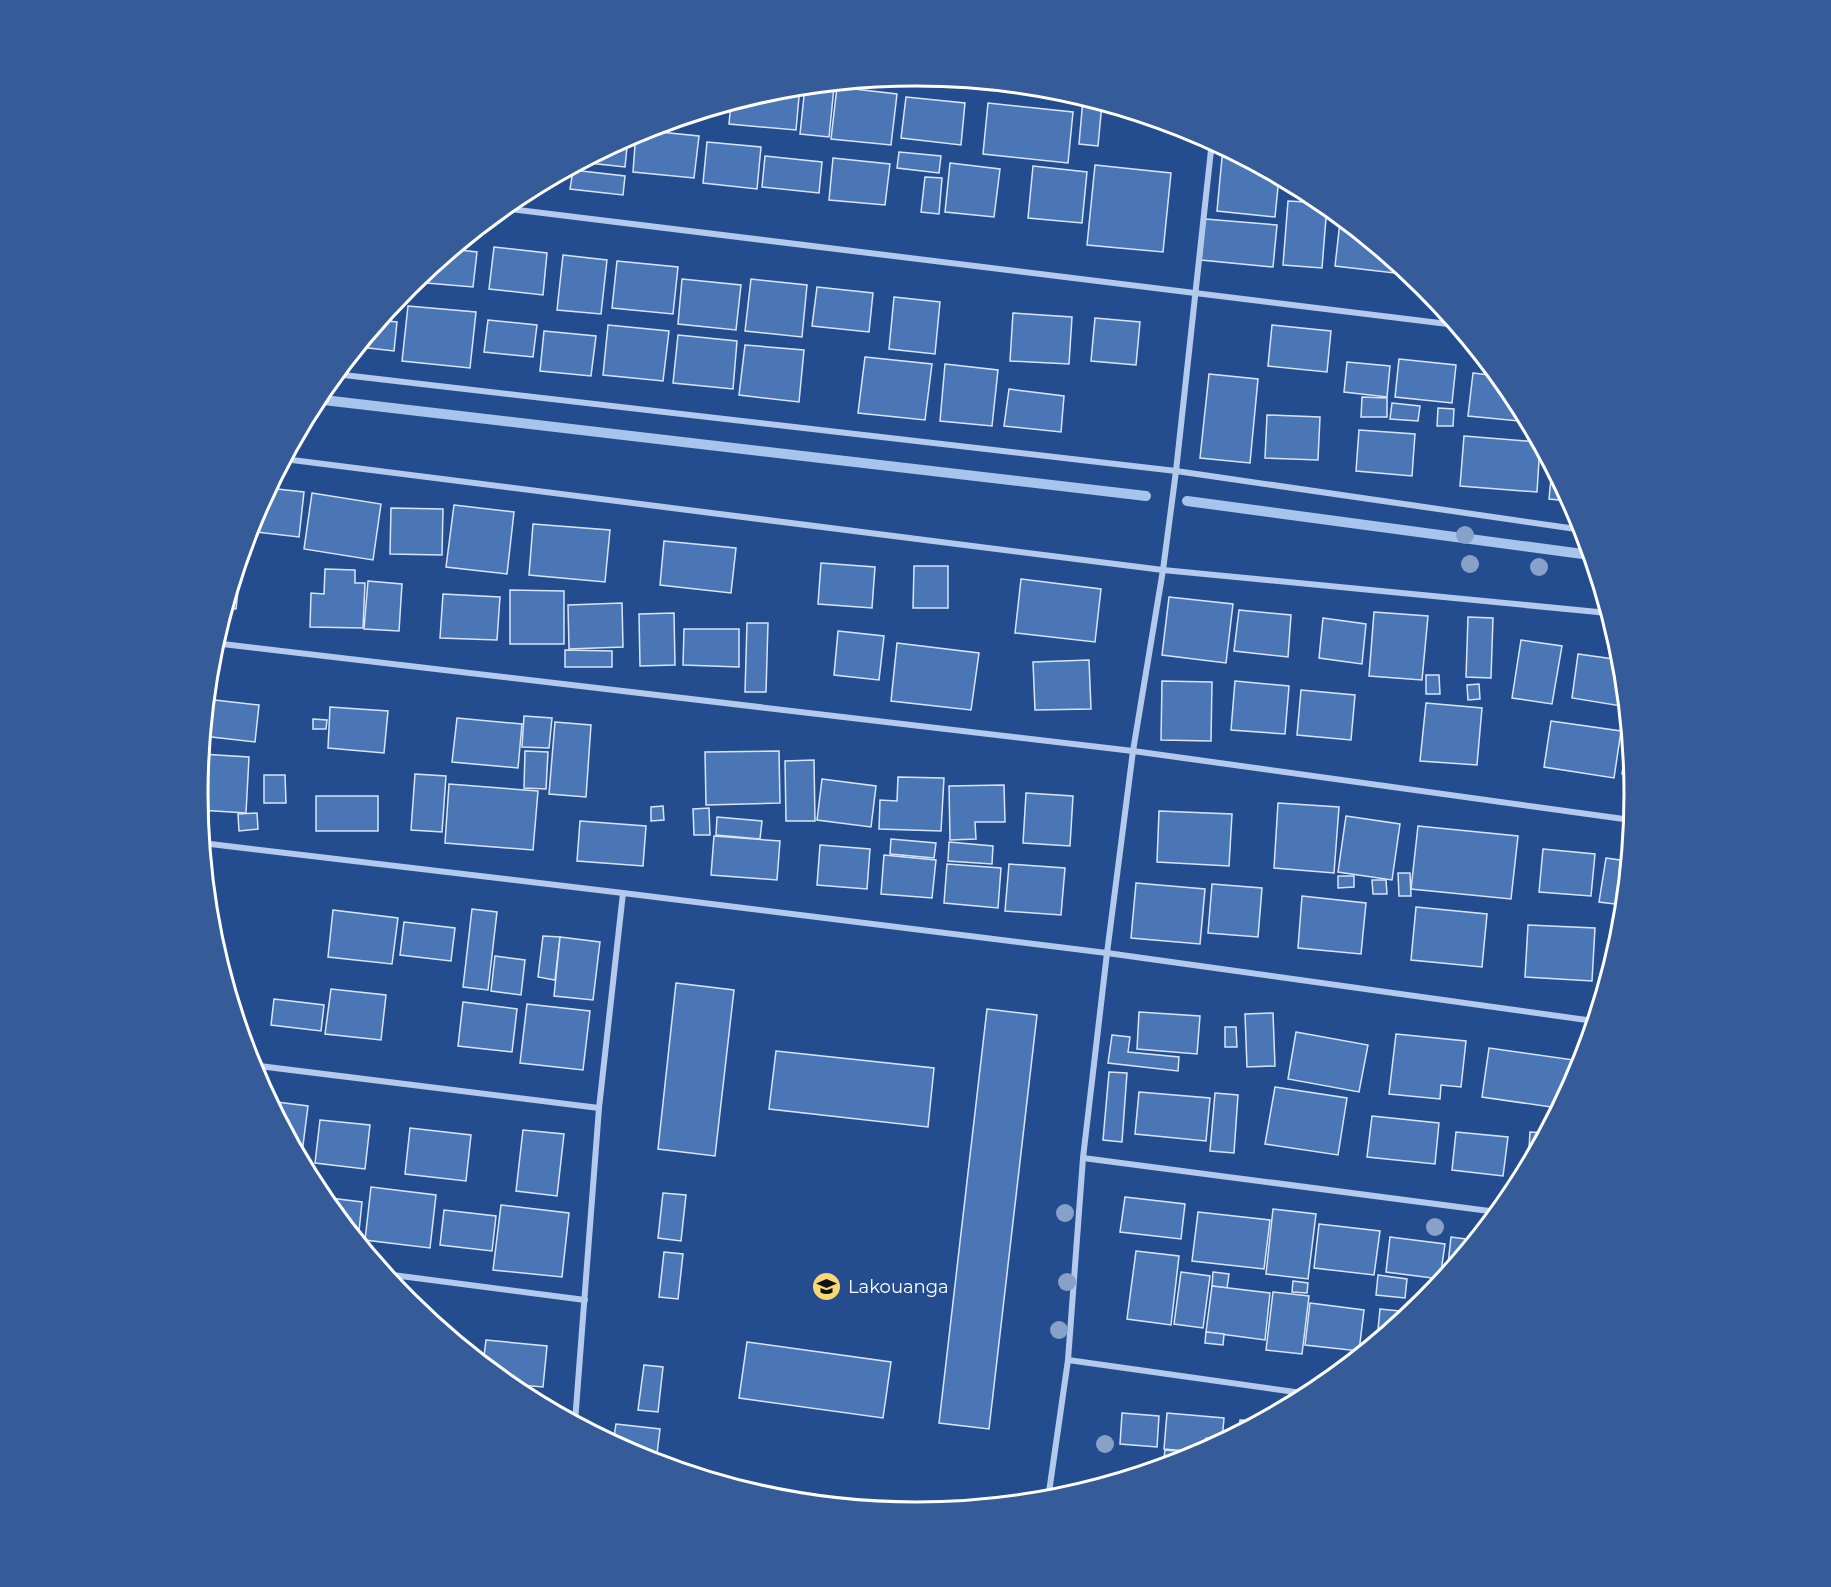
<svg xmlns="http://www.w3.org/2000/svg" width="1831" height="1587" font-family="Montserrat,sans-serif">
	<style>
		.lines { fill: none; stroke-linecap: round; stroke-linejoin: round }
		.stream { stroke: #a7c4ed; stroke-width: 10 }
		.building { fill: #4b76b6; stroke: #d8e5f9; stroke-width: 1.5 }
		.street { stroke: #b3caec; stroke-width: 6 }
		.tree { fill: #87a1c9 }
		.labels { text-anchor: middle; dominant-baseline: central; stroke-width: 4.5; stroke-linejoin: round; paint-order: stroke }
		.poi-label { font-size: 18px; fill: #fff; stroke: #234d8f; text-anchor: start }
		.rim { fill: none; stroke: #fff; stroke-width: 3 }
	</style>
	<rect width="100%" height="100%" fill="#234d8f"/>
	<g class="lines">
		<g class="stream">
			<polyline points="315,399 1146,496"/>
			<polyline points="1187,501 1590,555"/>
		</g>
	</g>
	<g class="building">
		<polygon points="814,85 834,87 829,137 800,134 805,86"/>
		<polygon points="800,86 796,130 729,124 731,102 776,89"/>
		<polygon points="837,87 897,94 891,145 831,139"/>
		<polygon points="906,97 965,103 961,145 901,138"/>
		<polygon points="1083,99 1102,103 1098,146 1079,144"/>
		<polygon points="988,103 1073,112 1068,163 983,154"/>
		<polygon points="696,113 695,122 674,120"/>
		<polygon points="640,130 699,136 694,178 633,172 636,132"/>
		<polygon points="628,137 625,167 579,162"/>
		<polygon points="707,142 761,147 757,189 703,183"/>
		<polygon points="1223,147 1279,177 1275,217 1217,211"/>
		<polygon points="899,152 941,156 939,173 897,168"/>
		<polygon points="765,156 822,162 819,193 762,187"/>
		<polygon points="833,158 890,164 885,205 829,200"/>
		<polygon points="950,163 1000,169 994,217 945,212"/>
		<polygon points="1095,165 1171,173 1163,252 1087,245"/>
		<polygon points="1033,166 1087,172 1082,223 1028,218"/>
		<polygon points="573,170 625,176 623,195 570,189"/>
		<polygon points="925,177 942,178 939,214 921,212"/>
		<polygon points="1292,184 1310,194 1291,191"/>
		<polygon points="1288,201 1324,203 1327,206 1322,268 1283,265"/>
		<polygon points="1205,219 1277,225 1273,267 1201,260"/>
		<polygon points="1340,222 1347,223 1404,269 1403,274 1335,266"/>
		<polygon points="494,247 547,253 543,295 489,289"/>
		<polygon points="451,249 477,252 473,287 415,282 416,279"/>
		<polygon points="563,255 607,260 601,314 557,310"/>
		<polygon points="617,261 678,267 673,314 612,308"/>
		<polygon points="682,279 741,285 736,330 678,324"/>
		<polygon points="751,279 807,285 802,337 745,331"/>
		<polygon points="817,287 873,293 869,332 812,326"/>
		<polygon points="894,297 940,302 935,354 889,349"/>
		<polygon points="408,306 476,312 470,368 402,361"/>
		<polygon points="1013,313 1072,317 1069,364 1010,361"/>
		<polygon points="1095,318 1140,322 1136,365 1091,361"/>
		<polygon points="379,320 397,322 394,351 360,347 361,342"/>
		<polygon points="488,320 537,325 533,357 484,352"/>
		<polygon points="608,325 669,331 663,381 603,375"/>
		<polygon points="1272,325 1331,331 1327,372 1268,366"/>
		<polygon points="544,331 596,336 591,376 540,371"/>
		<polygon points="678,335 737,341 733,389 673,383"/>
		<polygon points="745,345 804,350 799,402 739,395"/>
		<polygon points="865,357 932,364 925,420 858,413"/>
		<polygon points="1399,359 1456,365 1452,403 1395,397"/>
		<polygon points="1347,362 1390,366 1387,397 1344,392"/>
		<polygon points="945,364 998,370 992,426 940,421"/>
		<polygon points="1473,373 1498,376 1513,395 1520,408 1519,421 1468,416"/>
		<polygon points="1209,374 1258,379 1250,463 1200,458"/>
		<polygon points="1009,389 1064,396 1061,432 1004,426"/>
		<polygon points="1362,397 1387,398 1387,417 1361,417"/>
		<polygon points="1392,403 1420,406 1418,421 1390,419"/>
		<polygon points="1438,408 1454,409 1453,426 1437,426"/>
		<polygon points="1267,415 1320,417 1318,460 1265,458"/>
		<polygon points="1359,430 1415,434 1412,476 1356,471"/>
		<polygon points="1464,436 1538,442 1540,445 1537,492 1460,486"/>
		<polygon points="1552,468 1570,501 1549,499"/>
		<polygon points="268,488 304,492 299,537 248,531 252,518"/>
		<polygon points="312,493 381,504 373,560 304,549"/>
		<polygon points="454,505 514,512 507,574 446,567"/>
		<polygon points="391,508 443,509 442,555 390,554"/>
		<polygon points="533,524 610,530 605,582 529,575"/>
		<polygon points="664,541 736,548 731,593 660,585"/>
		<polygon points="243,548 236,609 225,608"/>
		<polygon points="821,563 875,567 872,608 818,604"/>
		<polygon points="914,566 948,566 948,608 913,608"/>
		<polygon points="325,569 355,570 355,583 365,583 363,628 310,627 311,593 324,594"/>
		<polygon points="1021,579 1101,589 1095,642 1015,633"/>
		<polygon points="368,581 402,584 399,631 364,629"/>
		<polygon points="510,590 564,591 564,644 510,644"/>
		<polygon points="443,594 500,597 497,640 440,638"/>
		<polygon points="1169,597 1233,604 1226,663 1162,655"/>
		<polygon points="622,603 623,647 569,649 568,605"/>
		<polygon points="1239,610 1291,615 1288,657 1234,651"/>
		<polygon points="1374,612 1428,616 1422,680 1369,676"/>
		<polygon points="674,613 675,665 640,666 639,614"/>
		<polygon points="1468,617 1493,618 1491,678 1466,677"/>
		<polygon points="1323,618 1366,624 1362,664 1319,658"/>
		<polygon points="747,623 768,623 766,692 745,692"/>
		<polygon points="684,629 739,629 739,667 683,665"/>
		<polygon points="838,631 884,636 879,680 834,675"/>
		<polygon points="1521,640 1562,646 1552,704 1512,698"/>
		<polygon points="897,643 979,653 971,710 891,701"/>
		<polygon points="565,650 612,651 612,667 565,667"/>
		<polygon points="1578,654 1621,660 1623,686 1621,706 1572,698"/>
		<polygon points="1089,660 1091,709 1035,710 1033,662"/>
		<polygon points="1426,675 1439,675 1440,694 1426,694"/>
		<polygon points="1162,681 1212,682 1211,741 1161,740"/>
		<polygon points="1235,681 1289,686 1285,734 1231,730"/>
		<polygon points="1479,684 1480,699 1468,700 1467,685"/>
		<polygon points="1301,690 1355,695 1351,740 1297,735"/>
		<polygon points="206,699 259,705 255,742 203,736"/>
		<polygon points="1426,703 1482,708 1477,765 1420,761"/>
		<polygon points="330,707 388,711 384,753 328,748"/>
		<polygon points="524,716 552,718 549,748 522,747"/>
		<polygon points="457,718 522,724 518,768 452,762"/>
		<polygon points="313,719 327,720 326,729 313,729"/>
		<polygon points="1551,721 1621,731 1614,778 1544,767"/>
		<polygon points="555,722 591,725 586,797 549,794"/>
		<polygon points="1627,739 1629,739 1632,776 1622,774"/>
		<polygon points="525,751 548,752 546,789 524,788"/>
		<polygon points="779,751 780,803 706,805 705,752"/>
		<polygon points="201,754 249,757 246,813 199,810 197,793"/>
		<polygon points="814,760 815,821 786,821 785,761"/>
		<polygon points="415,774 446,776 442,832 411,830"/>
		<polygon points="264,775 285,775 286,803 264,803"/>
		<polygon points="898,777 944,778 941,831 879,829 880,800 897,801"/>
		<polygon points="822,779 876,786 871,827 817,820"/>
		<polygon points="449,784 538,791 533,850 445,843"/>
		<polygon points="1004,785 1005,822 975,822 976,839 950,840 949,786"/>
		<polygon points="1026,793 1073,796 1070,846 1023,843"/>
		<rect x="316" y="796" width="62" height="35"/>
		<polygon points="1278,803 1339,807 1334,873 1274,868"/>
		<polygon points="663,806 664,820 651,821 651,807"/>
		<polygon points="709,808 710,835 694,835 693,809"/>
		<polygon points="1159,811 1232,814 1229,866 1157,862"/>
		<polygon points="257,813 258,829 239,831 238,814"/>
		<polygon points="1346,816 1400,824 1392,880 1338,872"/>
		<polygon points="717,817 762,821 760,839 716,835"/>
		<polygon points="580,821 646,826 643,866 577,861"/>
		<polygon points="1418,826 1518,836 1511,899 1411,889"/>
		<polygon points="714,836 780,841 777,880 711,875"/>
		<polygon points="891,839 936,843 934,858 890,854"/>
		<polygon points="949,842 993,846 992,864 948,861"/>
		<polygon points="820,845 870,849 867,889 817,885"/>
		<polygon points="1543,849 1595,854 1591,896 1539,892"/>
		<polygon points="884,855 936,860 932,898 881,894"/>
		<polygon points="1606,858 1627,861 1623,905 1599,902"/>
		<polygon points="947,864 1001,868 998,908 944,903"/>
		<polygon points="1009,864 1065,868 1061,915 1005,911"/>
		<polygon points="1398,873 1410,873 1411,896 1399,896"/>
		<polygon points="1338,876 1354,876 1354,887 1338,888"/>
		<polygon points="1372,880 1386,880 1387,894 1373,894"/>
		<polygon points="1136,883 1205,889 1200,944 1131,938"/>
		<polygon points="1212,884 1262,888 1258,937 1208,933"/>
		<polygon points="1302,896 1366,903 1361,954 1298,948"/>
		<polygon points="207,900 215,901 211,935 211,933"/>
		<polygon points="1416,907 1487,914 1482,967 1411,960"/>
		<polygon points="472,909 497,912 488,990 463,987"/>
		<polygon points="333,910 398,918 392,964 328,957"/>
		<polygon points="404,922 455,928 451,961 400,955"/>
		<polygon points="1528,925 1595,928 1592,981 1525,977"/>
		<polygon points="543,936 560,937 555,980 538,977"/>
		<polygon points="560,937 600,942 593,1000 554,996"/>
		<polygon points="495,956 525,960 521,995 491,991"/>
		<polygon points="676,983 734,990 715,1156 658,1149"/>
		<polygon points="331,989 386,995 381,1040 325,1034"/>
		<polygon points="274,999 324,1005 321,1031 271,1025"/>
		<polygon points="463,1002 517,1009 512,1052 458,1046"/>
		<polygon points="527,1004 590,1011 583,1070 520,1063"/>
		<polygon points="987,1009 1037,1015 989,1429 939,1423"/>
		<polygon points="1139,1012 1200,1016 1197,1054 1137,1049"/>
		<polygon points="1273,1013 1275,1066 1247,1067 1245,1014"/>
		<polygon points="1225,1027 1236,1027 1237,1047 1225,1047"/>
		<polygon points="1296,1032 1368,1045 1359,1092 1288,1079"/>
		<polygon points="1396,1034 1466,1041 1461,1087 1441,1085 1440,1099 1389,1094"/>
		<polygon points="1112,1035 1130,1037 1128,1052 1179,1057 1178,1071 1108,1063"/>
		<polygon points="1489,1048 1581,1061 1558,1108 1482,1097"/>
		<polygon points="776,1051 934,1068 928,1127 769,1109"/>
		<polygon points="1109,1072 1127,1073 1122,1142 1103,1140"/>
		<polygon points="1275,1087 1347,1098 1338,1155 1265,1144"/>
		<polygon points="1139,1092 1210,1098 1206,1141 1135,1134"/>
		<polygon points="1215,1093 1238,1095 1234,1153 1210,1151"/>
		<polygon points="269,1101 308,1106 301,1161"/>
		<polygon points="1372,1116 1439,1123 1435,1164 1367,1157"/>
		<polygon points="320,1120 370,1125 365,1169 315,1163"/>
		<polygon points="410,1128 471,1135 466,1181 405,1174"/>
		<polygon points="523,1130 564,1134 557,1196 516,1191"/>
		<polygon points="1456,1132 1508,1137 1503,1176 1452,1170"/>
		<polygon points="1530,1132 1545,1133 1528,1165"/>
		<polygon points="371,1187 436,1195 430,1248 365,1240"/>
		<polygon points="663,1193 686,1195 681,1241 658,1238"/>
		<polygon points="322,1197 362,1202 358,1241"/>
		<polygon points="1125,1197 1185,1204 1181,1239 1120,1232"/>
		<polygon points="501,1205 569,1213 562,1277 493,1270"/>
		<polygon points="1273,1209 1316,1214 1308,1279 1266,1274"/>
		<polygon points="444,1210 496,1216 492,1251 440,1245"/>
		<polygon points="1198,1212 1270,1220 1264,1269 1192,1261"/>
		<polygon points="1319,1224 1380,1231 1374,1275 1314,1268"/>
		<polygon points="1390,1237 1445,1244 1440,1279 1386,1272"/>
		<polygon points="1451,1237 1474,1240 1447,1273"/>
		<polygon points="1136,1251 1179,1256 1171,1325 1127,1319"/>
		<polygon points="664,1252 683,1254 678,1299 659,1297"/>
		<polygon points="1181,1272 1210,1276 1203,1328 1174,1324"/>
		<polygon points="1213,1272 1229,1274 1227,1288 1212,1286"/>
		<polygon points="1378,1275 1407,1279 1405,1298 1376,1295"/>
		<polygon points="1293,1281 1308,1283 1307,1293 1292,1292"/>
		<polygon points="1212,1286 1270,1293 1265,1340 1206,1332"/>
		<polygon points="1273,1292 1309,1296 1302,1354 1266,1350"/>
		<polygon points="1310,1303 1364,1310 1359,1351 1305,1345"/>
		<polygon points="1380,1309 1410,1312 1377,1340"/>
		<polygon points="1206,1332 1224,1334 1223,1345 1205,1343"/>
		<polygon points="486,1340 547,1346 543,1387 507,1384 483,1364"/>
		<polygon points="747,1342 891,1362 883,1418 739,1398"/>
		<polygon points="460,1345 475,1347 474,1356"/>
		<polygon points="644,1365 663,1367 658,1412 638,1410"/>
		<polygon points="523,1395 545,1397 544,1406"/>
		<polygon points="1122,1413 1159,1416 1157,1447 1120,1444"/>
		<polygon points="1167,1413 1224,1418 1222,1440 1206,1438 1205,1449 1200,1452 1164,1449"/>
		<polygon points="1240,1420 1258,1421 1239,1431"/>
		<polygon points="616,1424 660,1429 657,1454 629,1451 613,1443"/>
		<polygon points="1165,1450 1199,1453 1163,1466"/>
	</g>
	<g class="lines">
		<g class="street">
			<polyline points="502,208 1456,325"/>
			<polyline points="335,374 1176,471 1583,530"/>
			<polyline points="284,459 1163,570 1608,613"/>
			<polyline points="214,643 1133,751 1631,820"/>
			<polyline points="202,843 623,893 1107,953 1594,1021"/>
			<polyline points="251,1065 599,1108"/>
			<polyline points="1083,1158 1497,1212"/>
			<polyline points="385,1274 585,1300"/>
			<polyline points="1068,1360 1309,1394"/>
			<polyline points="575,1422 599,1108 623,893"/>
			<polyline points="1048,1499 1068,1360 1083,1158 1107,953 1133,751 1163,570 1176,471 1212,141"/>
		</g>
	</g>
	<g class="tree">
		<circle cx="1465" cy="535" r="9"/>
		<circle cx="1470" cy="564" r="9"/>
		<circle cx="1539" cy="567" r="9"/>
		<circle cx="1065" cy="1213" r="9"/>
		<circle cx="1435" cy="1227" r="9"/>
		<circle cx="1067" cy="1282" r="9"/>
		<circle cx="1059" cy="1330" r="9"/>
		<circle cx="1105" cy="1444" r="9"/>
	</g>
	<defs>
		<symbol id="school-disc" viewBox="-11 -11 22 22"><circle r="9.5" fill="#f7d875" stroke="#234d8f"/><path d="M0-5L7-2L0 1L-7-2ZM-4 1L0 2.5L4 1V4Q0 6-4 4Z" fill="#111"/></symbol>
	</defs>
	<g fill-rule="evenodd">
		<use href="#school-disc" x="810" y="1270" width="33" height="33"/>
	</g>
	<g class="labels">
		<g class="poi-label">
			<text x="848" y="1287">Lakouanga</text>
		</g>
	</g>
	<path d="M0 0H1831V1587H0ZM208 794a708 708 0 1 1 1416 0a708 708 0 1 1-1416 0Z" fill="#355b98" fill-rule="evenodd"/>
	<path class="rim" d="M208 794a708 708 0 1 1 1416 0a708 708 0 1 1-1416 0Z"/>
</svg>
